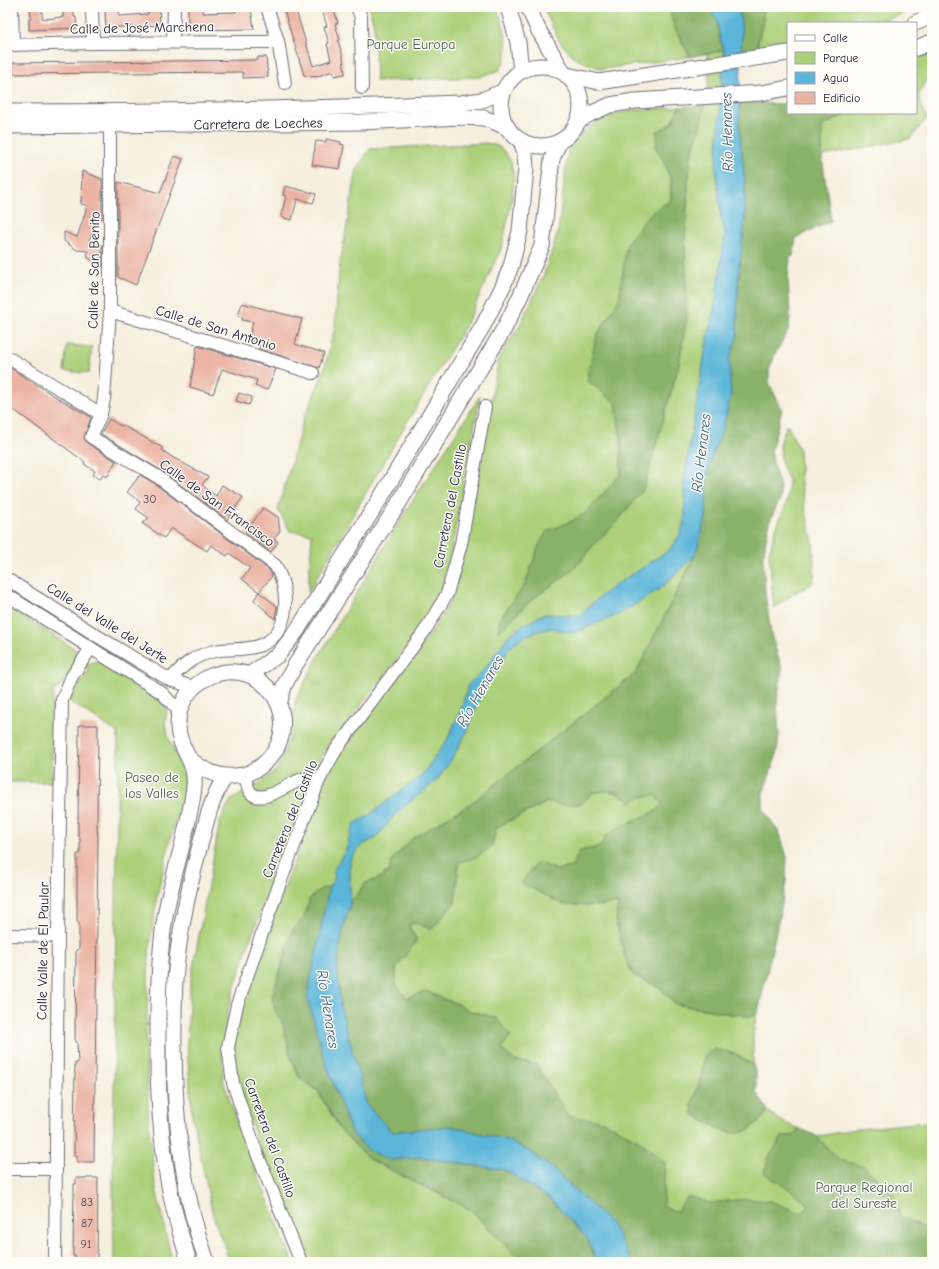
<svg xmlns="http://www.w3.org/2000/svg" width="939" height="1269" font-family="'Comic Neue',sans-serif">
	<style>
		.green { fill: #acd079; stroke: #67795a }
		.forest { fill: #89b269; stroke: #566a52 }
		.water { fill: #5bb6d9; stroke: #3e6c8a }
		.building { fill: #ebb3a3 }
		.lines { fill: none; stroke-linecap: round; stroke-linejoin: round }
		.minor-casing { stroke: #6c6a74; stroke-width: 14 }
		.major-casing { stroke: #6c6a74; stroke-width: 17 }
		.minor { stroke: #fff; stroke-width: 12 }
		.major { stroke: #fff; stroke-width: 15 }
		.labels { text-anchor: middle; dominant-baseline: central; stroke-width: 3; stroke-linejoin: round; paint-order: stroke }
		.number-label { font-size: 12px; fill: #544655 }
		.street-label { font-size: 14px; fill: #22223b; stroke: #fdfcf7 }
		.park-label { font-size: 14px; fill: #525f51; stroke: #fdfcf7 }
		.water-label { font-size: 15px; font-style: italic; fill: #395d7a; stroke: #fdfcf7 }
	</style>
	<rect width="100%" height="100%" fill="#fdfcf7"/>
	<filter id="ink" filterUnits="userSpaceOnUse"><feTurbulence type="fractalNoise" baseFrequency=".025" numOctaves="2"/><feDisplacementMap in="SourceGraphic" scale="8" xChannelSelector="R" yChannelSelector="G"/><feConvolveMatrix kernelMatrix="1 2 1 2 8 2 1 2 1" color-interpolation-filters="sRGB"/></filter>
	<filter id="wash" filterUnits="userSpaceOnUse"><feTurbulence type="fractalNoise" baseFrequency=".012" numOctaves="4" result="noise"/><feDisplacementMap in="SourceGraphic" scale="16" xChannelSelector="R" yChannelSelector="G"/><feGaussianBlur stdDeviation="0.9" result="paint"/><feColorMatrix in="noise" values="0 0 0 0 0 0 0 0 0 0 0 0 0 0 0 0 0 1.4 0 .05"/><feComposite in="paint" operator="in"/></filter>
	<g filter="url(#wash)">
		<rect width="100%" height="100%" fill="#f6efde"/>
		<g class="green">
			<path d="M369 7H497C504 29 513 49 500 70L479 77 376 81 374 26Z"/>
			<polygon points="544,7 668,7 675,28 690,57 602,69 576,59 560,42 547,16"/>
			<polygon points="762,7 916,7 900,15 873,23 788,23 788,42 757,47 763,19"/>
			<path d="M724 50 716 168 721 217 725 232 721 264 714 311 707 341 688 454 684 483 685 519 680 535 669 550 647 565 617 584 596 600 579 616 544 614 509 635 485 668 468 685 461 710 447 740 423 774 368 816 354 824 346 850 339 861 335 877 330 887 321 889 310 898 304 918 293 929 272 997 282 1021 291 1057 299 1077 318 1091 339 1128 369 1159 469 1209 665 1163 640 1141 603 1121 568 1117 536 1065 515 1061 501 1049 496 1018 464 1009 456 1003 443 999 426 991 407 998 396 985V968L416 940 408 924 416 923 432 929 455 902 459 862 477 857 497 827 548 802 564 805 591 793 601 791 615 792 631 801 640 797 655 795 664 804 656 811 619 828 606 836 600 847 580 851 572 867 556 870 538 863 596 906 618 902 616 922 626 960 633 975 660 988 675 1004 730 1014 756 1016 753 1037V1065L733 1053 714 1049C705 1070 692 1092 693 1114L706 1122 728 1131 749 1130 766 1115 768 1110C778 1121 786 1124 800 1129L791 1136H783L777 1145 849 1130 932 1121V1262H306L258 1144 237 1081 234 1044 243 1005 275 912 323 784 338 756 389 686 433 630 449 604 462 561 499 357 520 325 543 277 558 232 569 144 587 129 604 117 633 110 679 107 672 123 657 132 656 148 662 157 671 180V200L651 213 627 243 619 300 597 335 588 381 616 403 621 439V474L586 513 568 523 547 532 539 545 525 585 500 618 499 631 529 602 567 574 580 562 595 543 613 526 643 490 678 368 687 317 685 243 688 185 691 155 701 123 709 80 707 54Z"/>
			<polygon points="926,54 932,66 932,77 926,80 919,95 921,107 927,118 910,139 822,156 822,126 848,113 916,113 916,59"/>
			<polygon points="487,143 498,146 505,152 511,162 514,177 512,198 502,247 466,325 404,427 308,593 312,534 290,531 278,510 303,421 323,373 335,327 339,270 357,169 370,149"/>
			<polygon points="67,345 92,347 89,373 64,371"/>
			<polygon points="480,396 453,541 444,583 431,611 407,646 323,754 250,940 229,1005 222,1046 223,1080 240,1131 293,1262 230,1262 213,1216 192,1115 187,1043 190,984 220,821 230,801 263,781 277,769 293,729 295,701 318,657 409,506"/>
			<polygon points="787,424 799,449 801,484 805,509 813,541 814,574 813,583 795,593 774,608 769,553 774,534 787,501 789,481 781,462 780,444"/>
			<polygon points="695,555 636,673 472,803 413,838 392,860 389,871 378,879 366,883 350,904 350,860 362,845 376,838 396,813 437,780 450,762 468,730 478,702 494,673 510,647 524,636 543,630 552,628 573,633 620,614 661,588"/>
			<polygon points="7,606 75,649 77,653 77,660 60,687 53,691 52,782 9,782 9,797 7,797"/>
			<polygon points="97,661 105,663 152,693 167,707 165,724 169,739 186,779 185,792 172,832 157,896 149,954 146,1042 149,1129 155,1184 172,1262 114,1262 113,1189 118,733 69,701 89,670 85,668 88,664"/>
		</g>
		<g class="forest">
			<polygon points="668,7 709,7 717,21 721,42 724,50 690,57 675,28"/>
			<polygon points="739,7 762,7 763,19 757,47 741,50 742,33"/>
			<polygon points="740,102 781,104 788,102 788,113 848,113 822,126 822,156 831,221 796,238 793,256 790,257 788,275 790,318 788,331 776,352 769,370 769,383 782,409 771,451 774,467 780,487 780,499 769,523 763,558 765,592 771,634 782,669 777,701 779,736 776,757 763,793 763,809 780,834 787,857 786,882 778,923 759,1008 756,1016 747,1016 675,1004 660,988 633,975 626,960 616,922 618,903 596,906 564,905 521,883 538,862 556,870 572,867 580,851 600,847 606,836 619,828 656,811 663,804 655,795 640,797 631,802 615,792 601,791 591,793 582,804 564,805 547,802 497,827 492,846 477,857 459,862 455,902 431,929 416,923 408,925 417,940 396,968 396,985 407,998 426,991 443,999 456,1003 464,1009 496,1018 511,1035 501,1049 515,1061 536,1064 568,1116 603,1121 640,1141 665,1163 663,1206 677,1212 688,1196 710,1203 745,1199 770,1201 802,1213 810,1206 796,1194 764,1173 768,1158 783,1136 791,1136 800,1129 815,1135 839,1160 864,1166 892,1193 901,1217 932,1231 932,1262 632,1262 612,1225 581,1195 552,1168 530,1152 507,1140 450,1126 392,1132 367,1105 340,1006 337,963 343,927 350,904 366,883 378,879 389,872 392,860 413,838 472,803 636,673 695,555 706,518 707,478 712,454 722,431 731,395 729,360 737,338 737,312 739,271 745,219 745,184 739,125"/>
			<polygon points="704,105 701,123 691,155 688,185 685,243 687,317 678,368 643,490 613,526 595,543 580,562 567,574 529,602 498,632 500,618 525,585 539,545 547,531 568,523 586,513 621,474 621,439 616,403 588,381 588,371 597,335 619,300 627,243 651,213 671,200 671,180 662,157 656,148 657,132 672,123 679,107"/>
			<polygon points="330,887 307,997 325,1061 351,1132 389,1160 421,1157 505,1170 551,1200 587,1238 597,1262 522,1262 470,1209 369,1159 339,1128 318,1091 299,1077 291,1057 282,1021 275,1011 272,997 293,929 304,918 310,898 321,889"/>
			<path d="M714 1049 733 1053 753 1065 756 1074V1092L767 1109C765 1116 761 1120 756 1124 751 1128 743 1134 736 1133 723 1133 704 1121 693 1114L692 1104 700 1082 705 1056Z"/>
		</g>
		<polygon class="water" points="709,7 739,7 742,33 739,125 745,184 745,219 739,271 737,312 737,338 729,360 731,395 722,431 712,454 707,478 706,518 695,555 661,588 620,614 573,633 552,628 543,630 524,636 510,647 494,673 478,702 468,730 450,762 437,780 396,813 376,838 362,845 350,859 350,904 343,927 337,963 340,1006 367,1105 392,1132 450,1126 507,1140 530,1152 552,1168 581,1195 612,1225 632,1262 597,1262 587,1238 551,1200 505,1170 421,1157 389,1160 367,1149 351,1132 325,1061 307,997 329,887 335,877 333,871 346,850 354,824 368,816 423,774 447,740 461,710 468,685 485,668 509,635 525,624 544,614 579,616 596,600 617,584 647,565 669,550 680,535 685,519 684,483 688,454 707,341 714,310 721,264 725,232 721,217 716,168 724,50 721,42 717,21"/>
		<g id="blocks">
			<g class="building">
				<polygon points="30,7 42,7 42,18 46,19 63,17 63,7 74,7 74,17 76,17 77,28 29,30 29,19 31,19"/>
				<polygon points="107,7 119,7 119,16 148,14 148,7 159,7 160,25 106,28 105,11 107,11"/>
				<polygon points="188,7 203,7 203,13 236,12 236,8 251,8 254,29 188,30"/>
				<polygon points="283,7 295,7 313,66 331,60 327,44 329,43 324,27 327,26 321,7 333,7 338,23 335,24 340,40 338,41 343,57 345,74 334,76 333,71 315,77 314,76 311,77 310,75 306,76 305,75 304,75"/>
				<polygon points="258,57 266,57 268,77 243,78 243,72 7,74 7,63 258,60"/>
				<polygon points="326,139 341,142 340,144 344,145 340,169 312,165 316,141 326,142"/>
				<polygon points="174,156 183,159 136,285 118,277 118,182 160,193"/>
				<polygon points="82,171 102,179 102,219 97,218 89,241 102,245 102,267 87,257 88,251 77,250 64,241 64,232 77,237 85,214 87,205 81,204"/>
				<polygon points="285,186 316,194 313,203 297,199 292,220 281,217 286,196 283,195"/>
				<polygon points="242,303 302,319 295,344 324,353 319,368 259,349 260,345 248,341 253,322 242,320 243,317 238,316"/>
				<polygon points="197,346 276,369 267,390 255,386 257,380 222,369 213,394 190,387"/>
				<polygon points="7,366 56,397 91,417 84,438 87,443 116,461 107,477 103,474 100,479 93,475 95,471 84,464 85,462 7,405"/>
				<polygon points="239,393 252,397 249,405 236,401"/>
				<polygon points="109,419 121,426 122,425 163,448 162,450 172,457 208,477 202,485 216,496 222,485 243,497 227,520 162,471 101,434"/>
				<polygon points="140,475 154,483 269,570 272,576 259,592 242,579 250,568 229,553 227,556 211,545 207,551 171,528 164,538 142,523 149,518 136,509 140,502 127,492"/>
				<polygon points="263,508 278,517 280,531 274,539 278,542 271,552 245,533"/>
				<polygon points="259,592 277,606 275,619 254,600"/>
				<polygon points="79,725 98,725 97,821 98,842 94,1162 77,1162 77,1156 74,1156 75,1063 78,1063 77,1042 75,1042 76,950 79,950 79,922 77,922 77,854 80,854 80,836 78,836 78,832"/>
				<polygon points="76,1178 98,1178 97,1262 75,1262 75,1256 73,1256 74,1189 74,1184 76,1184"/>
			</g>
		</g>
	</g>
	<g filter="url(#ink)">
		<use href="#blocks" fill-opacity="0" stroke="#6c6a74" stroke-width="1"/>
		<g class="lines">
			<defs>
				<g id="minor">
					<polyline points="12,7 13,45"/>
					<polyline points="92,7 93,43"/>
					<polyline points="267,7 278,41 285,83"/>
					<polyline points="357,7 361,17 362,88"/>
					<polyline points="173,42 174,7"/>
					<polyline points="7,45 93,43 271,42 278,41"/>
					<path d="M110 126V311L104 399 101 414 91 437 158 477 275 565C289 588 292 633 261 645 246 651 230 648 215 651 195 655 183 665 170 680"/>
					<polyline points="110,311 313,373"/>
					<polyline points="7,357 101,414"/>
					<polyline points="7,579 99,637 170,680 193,687"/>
					<polyline points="7,595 162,693 179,711"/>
					<path d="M245 775C246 779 247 786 249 790 259 809 291 781 303 779 309 777 314 778 319 780"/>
					<polyline points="7,935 58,936"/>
					<polyline points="7,1169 56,1169"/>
					<polyline points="55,1262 58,936 62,700 72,676 91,648"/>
					<polyline points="301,1262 256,1151 233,1083 228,1047 237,1005 278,888 319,780 337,748 424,632 447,594 461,544 485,407"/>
				</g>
				<g id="major">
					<polyline points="508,7 518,42 521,71"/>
					<polyline points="528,7 538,29 563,72"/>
					<polyline points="915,23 932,16"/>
					<polyline points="916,48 932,42"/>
					<circle cx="541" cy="106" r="40"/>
					<polyline points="567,75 599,82 788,53"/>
					<path d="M7 112C158 112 309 109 461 103L482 100 504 91"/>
					<polyline points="578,121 590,114 610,105 635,101 761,93 788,88"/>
					<polyline points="7,126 362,122 461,117 484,118 497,123 508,128"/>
					<polyline points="249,675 278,655 296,632 381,497 484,324 503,286 511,266 520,231 526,168 525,153 521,141"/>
					<polyline points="279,705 284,686 294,667 397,506 504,329 519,299 542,246 552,159 559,142"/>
					<path d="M189 1262C184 1244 178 1227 174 1209 160 1150 157 1089 158 1029 158 989 159 950 166 911 174 869 189 829 194 787 197 760 179 751 178 727 176 680 234 653 267 687 313 734 248 812 189 758"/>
					<path d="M207 1262C180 1188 173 1105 174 1027 174 1012 174 996 175 981 178 938 187 895 198 853 205 827 210 800 225 777"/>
				</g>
			</defs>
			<use href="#minor" class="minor-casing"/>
			<use href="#major" class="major-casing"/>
			<use href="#minor" class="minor"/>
			<use href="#major" class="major"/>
		</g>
	</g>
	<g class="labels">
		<g class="number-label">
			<text x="150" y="499">30</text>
			<text x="87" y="1202">83</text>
			<text x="87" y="1223">87</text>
			<text x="86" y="1244">91</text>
		</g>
		<g class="street-label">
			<text transform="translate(142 28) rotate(-1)">Calle de José Marchena</text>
			<text transform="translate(258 124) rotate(-1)">Carretera de Loeches</text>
			<text transform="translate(94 270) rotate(-89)">Calle de San Benito</text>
			<text transform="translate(216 328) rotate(17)">Calle de San Antonio</text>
			<text transform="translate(217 503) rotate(36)">Calle de San Francisco</text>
			<text transform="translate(450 506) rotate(-79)">Carretera del Castillo</text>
			<text transform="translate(107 623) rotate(32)">Calle del Valle del Jerte</text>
			<text transform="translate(290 819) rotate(-68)">Carretera del Castillo</text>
			<text transform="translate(43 951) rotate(-89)">Calle Valle de El Paular</text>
			<text transform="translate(270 1138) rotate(70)">Carretera del Castillo</text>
		</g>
		<g class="park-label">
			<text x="411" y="44">Parque Europa</text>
			<text x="152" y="777">Paseo de<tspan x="152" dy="16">los Valles</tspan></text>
			<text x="864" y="1187">Parque Regional<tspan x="864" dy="16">del Sureste</tspan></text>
		</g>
		<g class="water-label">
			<text transform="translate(727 132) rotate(-91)">Río Henares</text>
			<text transform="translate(701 453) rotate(-83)">Río Henares</text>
			<text transform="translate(480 691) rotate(-60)">Río Henares</text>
			<text transform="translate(328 1009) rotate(81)">Río Henares</text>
		</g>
	</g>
	<rect width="939" height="1269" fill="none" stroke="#fdfcf7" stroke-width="24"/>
	<rect x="787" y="22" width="130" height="92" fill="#fdfcf7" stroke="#a5a5ac"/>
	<rect x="795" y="35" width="20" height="6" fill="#ffffff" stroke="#a5a5ac"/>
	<text x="823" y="42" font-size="12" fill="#22223b">Calle</text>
	<rect x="795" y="52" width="20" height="12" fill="#acd079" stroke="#a5a5ac"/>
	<text x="823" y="62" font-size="12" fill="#22223b">Parque</text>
	<rect x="795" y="72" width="20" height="12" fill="#5bb6d9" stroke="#a5a5ac"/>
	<text x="823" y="82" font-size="12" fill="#22223b">Agua</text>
	<rect x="795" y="92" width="20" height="12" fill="#ebb3a3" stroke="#a5a5ac"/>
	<text x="823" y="102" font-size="12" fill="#22223b">Edificio</text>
</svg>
